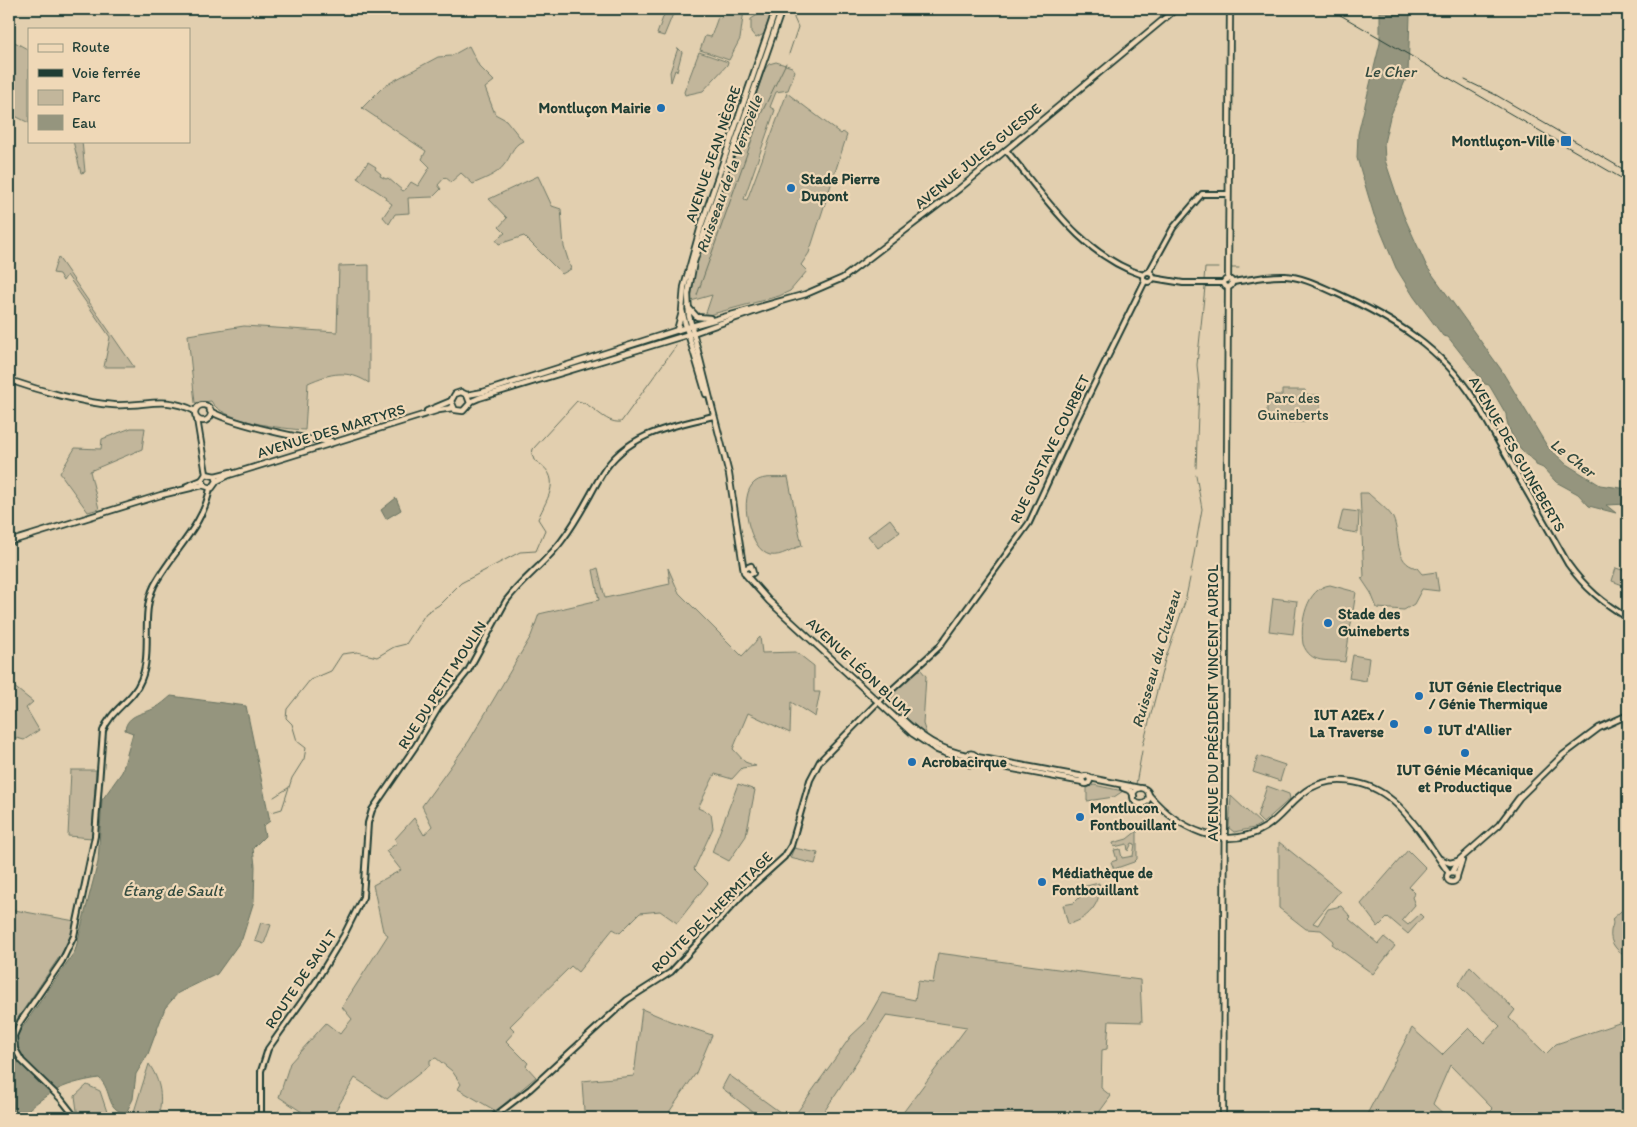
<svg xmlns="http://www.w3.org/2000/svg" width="1637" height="1127" font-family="Itim,sans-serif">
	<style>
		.green { fill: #c2b69b; stroke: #707a68 }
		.water { fill: #95957e; stroke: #667260 }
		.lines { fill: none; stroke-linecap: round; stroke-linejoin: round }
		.stream { stroke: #667260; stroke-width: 1 }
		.tertiary-casing { stroke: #1f3d34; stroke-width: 8 }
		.secondary-casing { stroke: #1f3d34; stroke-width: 8 }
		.primary-casing { stroke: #1f3d34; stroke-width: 8 }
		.tertiary { stroke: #efd8b7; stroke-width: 4 }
		.secondary { stroke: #efd8b7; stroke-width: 4.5 }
		.primary { stroke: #efd8b7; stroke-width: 4.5 }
		.rail { stroke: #1f3d34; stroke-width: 1 }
		.poi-dot { fill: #1f6fb2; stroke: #efd8b7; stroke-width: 2 }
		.labels { text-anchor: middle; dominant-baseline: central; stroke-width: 4.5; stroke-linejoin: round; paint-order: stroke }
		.poi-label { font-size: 15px; font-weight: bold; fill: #1f3d34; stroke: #efd8b7; text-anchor: start }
		.street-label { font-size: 15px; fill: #1f3d34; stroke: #efd8b7 }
		.park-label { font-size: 15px; fill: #2f493e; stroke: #efd8b7 }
		.water-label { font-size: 16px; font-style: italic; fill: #314a3f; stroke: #efd8b7 }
	</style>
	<rect width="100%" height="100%" fill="#e2cfaf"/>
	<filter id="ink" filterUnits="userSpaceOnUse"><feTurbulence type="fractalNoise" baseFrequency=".02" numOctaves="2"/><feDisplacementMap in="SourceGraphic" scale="10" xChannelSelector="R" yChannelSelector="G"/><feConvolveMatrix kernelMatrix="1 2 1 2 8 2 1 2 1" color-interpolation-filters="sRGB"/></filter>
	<g filter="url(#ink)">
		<g class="green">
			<polygon points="666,9 675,9 664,36 657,34"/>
			<polygon points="724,9 744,10 740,39 729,60 700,50 705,36 711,37 718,17 721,18"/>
			<polygon points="767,9 772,9 764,34 756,38 751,32 751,19"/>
			<polygon points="9,39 29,50 29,123 15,116 9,122"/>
			<path d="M469 46 479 66 494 81 485 88 495 114 506 120 523 141C511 146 512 156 504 165 497 175 483 179 473 184L461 173 451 182 445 177 438 185 441 189 433 197 408 198 409 213 395 214 389 224 383 217 392 204 385 199 386 197 357 178 368 162 376 167 375 169 381 174 380 176 386 179 388 178 403 191 406 189 411 182 418 186 430 167 422 159 426 151 362 108 383 87 395 80 438 57 451 56Z"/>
			<polygon points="678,48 682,52 677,71 675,70 671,82 670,72"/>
			<polygon points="699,52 728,62 727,65 703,91 685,95 684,92"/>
			<polygon points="776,62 792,67 795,71 788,90 776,92 770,107 775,110 744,199 747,200 787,93 841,134 843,132 847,135 809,253 801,265 807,271 790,291 779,296 705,316 712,295 691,301 695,269 765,69 769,64"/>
			<polygon points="73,141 82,141 85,172 81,173"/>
			<polygon points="538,176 552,206 561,209 564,247 571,269 562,274 524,236 499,244 496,240 505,233 499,227 507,218 489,199"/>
			<polygon points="58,257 134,367 104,367 110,337 67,275 63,281 59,274 53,273"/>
			<path d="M369 265V383C347 369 331 373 308 383L305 430C283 429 221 421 211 401L195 403 188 335 244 326 337 332 339 266Z"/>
			<polygon points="1282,390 1305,390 1305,395 1320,395 1320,417 1305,417 1304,422 1282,422 1281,418 1267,417 1267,395 1282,395"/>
			<polygon points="131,428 145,428 142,449 90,471 99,509 88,512 60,473 75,448 101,449 102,439"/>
			<path d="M788 477 802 546C791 548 782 557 770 555 749 550 737 495 755 482 764 475 777 479 788 477Z"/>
			<path d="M1360 493H1368C1375 500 1389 510 1393 518 1401 535 1393 563 1417 568L1422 574 1436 572 1439 591 1422 589 1414 604 1404 610 1377 608 1371 593 1361 578 1364 577Z"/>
			<polygon points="1343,510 1359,512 1358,533 1338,530"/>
			<polygon points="890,519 900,532 878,548 868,536"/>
			<polygon points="598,568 605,598 670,584 668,568 679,593 742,656 760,637 762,653 796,652 814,666 814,692 820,692 815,717 791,702 790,733 748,713 733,749 745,762 756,766 742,768 732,779 715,774 698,808 711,814 713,828 694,869 708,883 677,923 660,911 640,913 620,933 613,929 578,972 571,966 510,1026 515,1031 506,1041 528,1063 526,1066 536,1077 496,1111 458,1089 461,1084 452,1071 436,1058 430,1060 430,1065 387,1099 355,1078 331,1118 311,1118 279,1097 290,1063 326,1023 340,1034 352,1019 342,1007 388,935 383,931 373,885 401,870 386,851 397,843 395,839 414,818 424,835 432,826 422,806 469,741 531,636 539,614 599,600 593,570"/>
			<polygon points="1616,568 1628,572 1628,587 1612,581"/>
			<path d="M1330 585 1356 592 1345 662C1327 659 1311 665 1303 644 1300 623 1306 588 1330 585Z"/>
			<polygon points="1273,598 1297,601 1293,634 1269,631"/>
			<polygon points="1353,655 1369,658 1366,681 1349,678"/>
			<path d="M921 670 926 676 923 724 927 736 890 703C890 690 909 679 917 671Z"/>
			<polygon points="13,686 33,702 26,708 39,730 24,740 9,736 9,690"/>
			<polygon points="1258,756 1285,765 1280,781 1253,772"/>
			<polygon points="71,770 96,770 92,838 68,836"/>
			<polygon points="738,784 755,790 746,836 729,861 712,852"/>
			<polygon points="1094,785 1123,791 1114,797 1087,801 1087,788"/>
			<polygon points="1267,786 1289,794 1290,799 1263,823 1257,817"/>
			<polygon points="1231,796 1261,824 1254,828 1234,832 1229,828"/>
			<polygon points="1137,831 1137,859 1134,862 1114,869 1111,862 1117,860 1114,850 1120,849 1122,858 1133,856 1135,844 1132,843 1128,851 1127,844 1114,847 1113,843 1127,839"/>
			<polygon points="1279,842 1340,891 1313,923 1318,925 1328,909 1341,906 1351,917 1349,919 1378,944 1384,937 1395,946 1373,974 1332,944 1334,941 1321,930 1306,929 1279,908"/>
			<polygon points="794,848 818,853 815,864 790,858"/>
			<polygon points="1408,850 1426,868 1409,887 1415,893 1412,897 1415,905 1402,920 1408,925 1420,914 1423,917 1408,934 1388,917 1378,927 1361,904"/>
			<path d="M1099 883C1103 903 1086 921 1068 924L1063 905 1074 903 1080 897 1078 888Z"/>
			<path d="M1628 905V959C1618 951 1609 944 1611 931 1612 925 1614 925 1612 919Z"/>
			<polygon points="9,909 75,921 68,944 9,1031"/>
			<polygon points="261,922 271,925 264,944 255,941"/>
			<polygon points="938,953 1140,980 1142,1022 1109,1021 1107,1049 1102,1050 1101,1088 1111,1096 1095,1118 899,1118 967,1027 887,1015 820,1118 793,1118 851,1036 865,1023 882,993 915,1000 918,981 933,983"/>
			<polygon points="1470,966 1515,1010 1509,1018 1546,1054 1556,1044 1628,1020 1628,1118 1484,1118 1493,1109 1450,1065 1433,1104 1448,1118 1365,1118 1412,1028 1442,1055 1469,1028 1484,1043 1500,1026 1458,985"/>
			<polygon points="642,1009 670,1021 712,1035 696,1073 665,1118 588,1118 584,1111 582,1081 634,1076"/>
			<path d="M149 1064C161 1082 163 1098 158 1118H132Z"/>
			<polygon points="729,1075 788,1118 761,1118 722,1088"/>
			<polygon points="87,1085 100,1091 109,1118 78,1118 75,1096"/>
		</g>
		<g class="water">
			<path d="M1378 9H1412L1410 16 1408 74 1390 117 1384 143 1385 160 1403 214 1427 267 1500 368 1547 446 1566 464 1600 485 1628 489V504L1606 505 1616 513 1589 506 1578 494 1556 482 1543 468 1536 465 1535 461C1520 453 1507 431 1506 414L1489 385 1485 384 1448 337 1443 336 1414 297 1396 268 1374 215 1357 158 1358 134 1380 43V10Z"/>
			<polygon points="396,498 401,510 386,519 381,510"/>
			<path d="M171 696 246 706 270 821 263 826 265 836 253 848 255 866 254 901 242 939 217 974 178 993 165 1008 148 1054 136 1074 133 1099 126 1113C105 1110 113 1091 99 1078 59 1084 48 1093 18 1118H9V1044H11L75 951 98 862 102 800 122 772 133 733 125 730C127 714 144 714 155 708 161 705 166 700 171 696Z"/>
		</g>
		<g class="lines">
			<g class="stream">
				<polyline points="789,54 798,27 794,18 795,9"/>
				<polyline points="1232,268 1239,268"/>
				<polyline points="1204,280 1205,268 1219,268"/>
				<polyline points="697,295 761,114 786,63"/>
				<polyline points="1196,468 1199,385 1197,365 1205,287"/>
				<polyline points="1191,572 1202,509 1196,475"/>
				<polyline points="1143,745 1165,660 1185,602 1190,578"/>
				<polyline points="1136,784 1142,751"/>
				<polyline points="274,797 288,788"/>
				<path d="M272 812 282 809 292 778 304 759 306 748 297 741 292 724 286 718 287 709 310 680 331 671 342 654 357 652 377 657 394 647 406 644 426 613 439 605 461 583 520 552 536 551 545 530 538 519C548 496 564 477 534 460L532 454 533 449 577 401C593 403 604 424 621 422L676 346"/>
			</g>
			<defs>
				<g id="tertiary">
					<path d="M1006 150C1046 198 1081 255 1143 275"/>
					<polyline points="1149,272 1173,228 1202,194 1228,194"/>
					<circle cx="1148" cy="277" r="5"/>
					<polyline points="1153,278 1183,283 1224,283"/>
					<path d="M1232 282C1249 280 1268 275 1285 276 1303 277 1320 286 1336 293 1394 319 1441 347 1476 402L1568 564C1585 588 1603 603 1628 618"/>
					<path d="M76 1118 61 1099 22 1061 15 1049 14 1036 20 1022 62 961 74 936 95 836 103 731C111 709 133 701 141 680 153 651 140 615 154 586 171 553 204 526 210 488"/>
					<path d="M261 1118V1071L268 1049 315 983 344 935 363 897 368 823 372 810 415 747 439 707 468 671 506 601C523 578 547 562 563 539 579 518 589 496 602 474 627 433 672 426 714 416"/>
					<polyline points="492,1118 530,1089 627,1000 671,972 743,894 784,857 791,846 810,780 820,761 874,706 939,647 1029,523 1076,421 1145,281"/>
				</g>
				<g id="secondary">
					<circle cx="1228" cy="283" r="4"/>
					<polyline points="1228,279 1230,9"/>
					<polyline points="677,330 682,312"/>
					<path d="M9 380C38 390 83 403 113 405 147 407 162 395 195 411"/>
					<polyline points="706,394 685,323 682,310 684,287 701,226 776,9"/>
					<circle cx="203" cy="413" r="8"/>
					<path d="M210 411C230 423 307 441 331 441"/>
					<polyline points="197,419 206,474"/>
					<polyline points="744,569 751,566 753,573 749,575 744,572 729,474 689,316 688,294 694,262 782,9"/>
					<polyline points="746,575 769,601 913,734 937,750 966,761"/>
					<path d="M901 718C921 737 939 750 967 755"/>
					<circle cx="971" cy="759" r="5.5"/>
					<polyline points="977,757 1084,777"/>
					<polyline points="976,762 1083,782"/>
					<circle cx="1086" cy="780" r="4"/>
					<polyline points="1090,778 1139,788"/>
					<polyline points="1123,788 1131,791 1134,796"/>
					<circle cx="1141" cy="796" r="8"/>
					<path d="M1149 795C1177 828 1225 853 1266 827 1280 818 1289 804 1302 794 1329 772 1369 780 1393 801 1414 819 1433 851 1449 873"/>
					<polyline points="1440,859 1450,863 1458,861"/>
					<circle cx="1452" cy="877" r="5"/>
					<polyline points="1452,872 1458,861 1499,825 1519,798 1563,755 1599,728 1628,715"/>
					<polyline points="1457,876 1462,860"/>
					<polyline points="1223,1118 1228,288"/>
				</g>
				<g id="primary">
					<polyline points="688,307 697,317 710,318"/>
					<polyline points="467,395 483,392 681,329 806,294 843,278 959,189 1176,9"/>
					<polyline points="470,403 467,395 461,392 455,394 451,401 455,410 463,411 472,401 479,398 693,333 776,304"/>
					<polyline points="427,411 451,401"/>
					<polyline points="215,476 231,472"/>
					<polyline points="217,481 215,476 206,474 202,480 205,486 212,488 217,481 229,475 439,410 453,408"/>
					<polyline points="187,486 202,480"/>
					<polyline points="9,542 161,495 203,485"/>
				</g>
			</defs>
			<use href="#tertiary" class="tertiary-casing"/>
			<use href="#secondary" class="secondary-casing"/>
			<use href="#primary" class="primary-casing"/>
			<use href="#tertiary" class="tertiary"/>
			<use href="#secondary" class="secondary"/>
			<use href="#primary" class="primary"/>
			<g class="rail">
				<polyline points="1330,9 1628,182"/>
				<polyline points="1465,80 1496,95 1628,172"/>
			</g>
		</g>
	</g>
	<g class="poi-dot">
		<circle cx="661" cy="108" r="5"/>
		<rect x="1560" y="135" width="12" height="12" rx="2.5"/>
		<circle cx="791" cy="188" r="5"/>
		<circle cx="1328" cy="623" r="5"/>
		<circle cx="1419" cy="696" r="5"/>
		<circle cx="1394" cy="724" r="5"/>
		<circle cx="1428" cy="730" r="5"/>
		<circle cx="1465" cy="753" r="5"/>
		<circle cx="912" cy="762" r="5"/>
		<circle cx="1080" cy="817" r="5"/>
		<circle cx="1042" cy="882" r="5"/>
	</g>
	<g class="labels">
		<g class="poi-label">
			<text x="651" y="108" text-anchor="end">Montluçon Mairie</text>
			<text x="1555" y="141" text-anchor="end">Montluçon-Ville</text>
			<text x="801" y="179">Stade Pierre<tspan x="801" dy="17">Dupont</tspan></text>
			<text x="1338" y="614">Stade des<tspan x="1338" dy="17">Guineberts</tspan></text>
			<text x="1429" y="687">IUT Génie Electrique<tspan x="1429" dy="17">/ Génie Thermique</tspan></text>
			<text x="1384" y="715" text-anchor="end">IUT A2Ex /<tspan x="1384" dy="17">La Traverse</tspan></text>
			<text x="1438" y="730">IUT d'Allier</text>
			<text x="922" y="762">Acrobacirque</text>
			<text x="1465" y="770" text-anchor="middle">IUT Génie Mécanique<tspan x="1465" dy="17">et Productique</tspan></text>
			<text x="1090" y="808">Montlucon<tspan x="1090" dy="17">Fontbouillant</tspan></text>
			<text x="1052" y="873">Médiathèque de<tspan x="1052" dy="17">Fontbouillant</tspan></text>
		</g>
		<g class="street-label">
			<text transform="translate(713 154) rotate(-71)">AVENUE JEAN NÈGRE</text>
			<text transform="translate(978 156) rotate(-39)">AVENUE JULES GUESDE</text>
			<text transform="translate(331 431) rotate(-17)">AVENUE DES MARTYRS</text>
			<text transform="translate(1050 449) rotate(-64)">RUE GUSTAVE COURBET</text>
			<text transform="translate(1517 454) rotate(60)">AVENUE DES GUINEBERTS</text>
			<text transform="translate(859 667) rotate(43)">AVENUE LÉON BLUM</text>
			<text transform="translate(442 685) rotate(-57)">RUE DU PETIT MOULIN</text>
			<text transform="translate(1213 703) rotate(-90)">AVENUE DU PRÉSIDENT VINCENT AURIOL</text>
			<text transform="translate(712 912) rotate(-45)">ROUTE DE L'HERMITAGE</text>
			<text transform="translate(301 979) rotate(-56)">ROUTE DE SAULT</text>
		</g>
		<g class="park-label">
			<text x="1293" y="398">Parc des<tspan x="1293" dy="17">Guineberts</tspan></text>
		</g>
		<g class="water-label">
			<text x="1390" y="71">Le Cher</text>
			<text transform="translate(729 174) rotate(-70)">Ruisseau de la Vernoëlle</text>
			<text transform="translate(1573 458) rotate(38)">Le Cher</text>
			<text transform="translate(1156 659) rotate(-74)">Ruisseau du Cluzeau</text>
			<text x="173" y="890">Étang de Sault</text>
		</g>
	</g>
	<rect width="1637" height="1127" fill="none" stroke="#efd8b7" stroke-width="30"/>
	<rect x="15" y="15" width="1607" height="1097" fill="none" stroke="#1f3d34" stroke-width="2" filter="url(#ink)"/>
	<rect x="28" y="28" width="162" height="115" fill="#efd8b7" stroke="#9c9a83"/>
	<rect x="38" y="44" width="25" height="8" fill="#efd8b7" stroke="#9c9a83"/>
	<text x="72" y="52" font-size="15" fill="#1f3d34">Route</text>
	<rect x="38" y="69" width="25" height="8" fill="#1f3d34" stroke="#9c9a83"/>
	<text x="72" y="78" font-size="15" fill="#1f3d34">Voie ferrée</text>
	<rect x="38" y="90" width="25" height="15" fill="#c2b69b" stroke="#9c9a83"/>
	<text x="72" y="102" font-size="15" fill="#1f3d34">Parc</text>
	<rect x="38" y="115" width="25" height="15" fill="#95957e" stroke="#9c9a83"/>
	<text x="72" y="128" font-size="15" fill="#1f3d34">Eau</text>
</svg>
